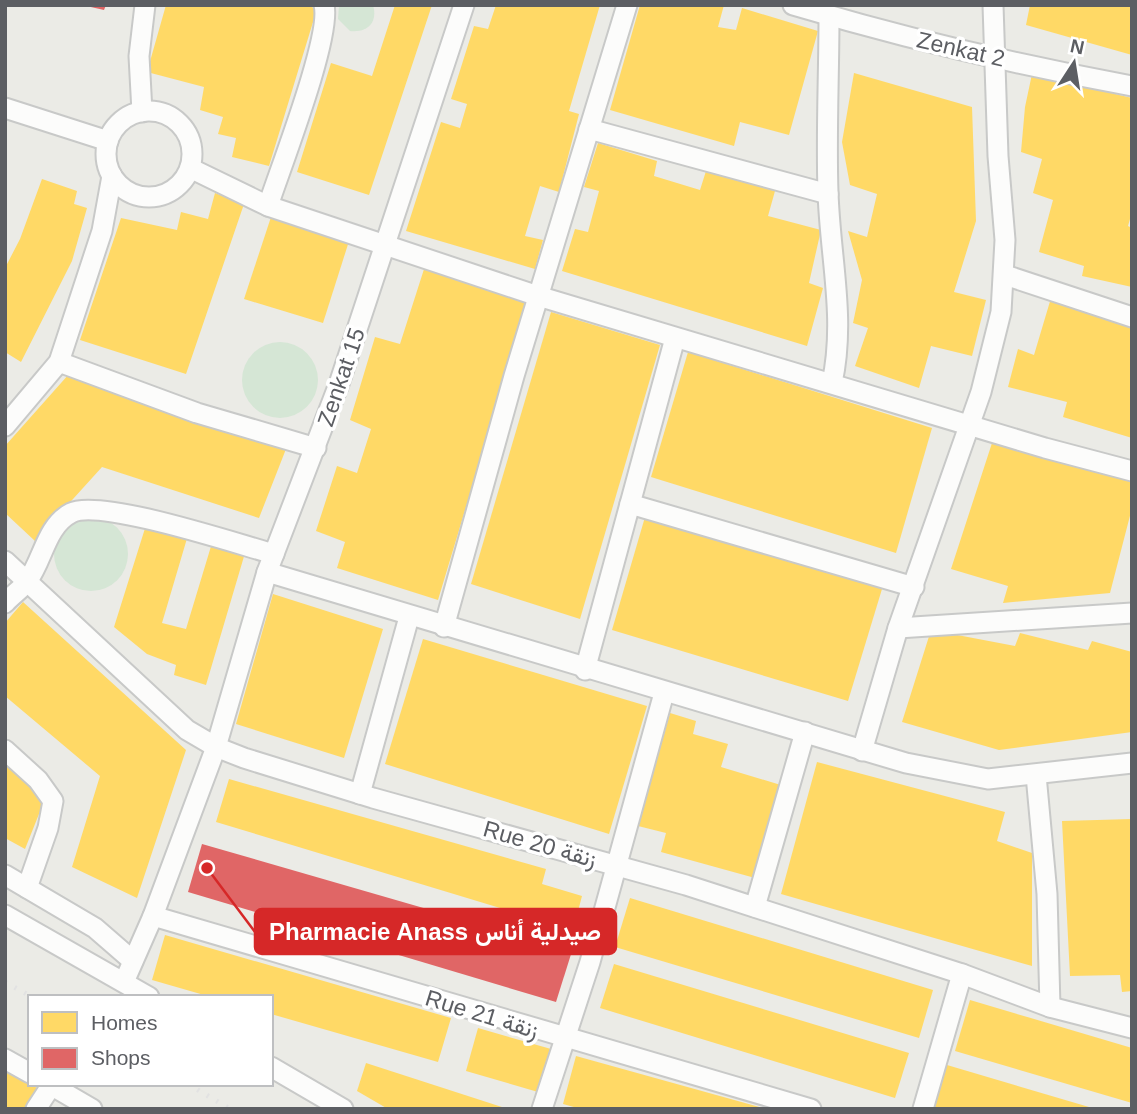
<svg xmlns="http://www.w3.org/2000/svg" width="1137" height="1114" font-family="Helvetica,Vazirmatn,sans-serif">
	<style>
		.green { fill: #d5e6d5 }
		.homes { fill: #ffd966 }
		.shops { fill: #e06666 }
		.lines { fill: none; stroke-linecap: round; stroke-linejoin: round }
		.street-casing { stroke: #c8c9c8; stroke-width: 23 }
		.street { stroke: #fcfcfb; stroke-width: 19 }
		.rail { stroke: #e2e2e2; stroke-width: 5; stroke-dasharray: 2 9; stroke-linecap: butt }
		.labels { text-anchor: middle; dominant-baseline: central; stroke-width: 7; stroke-linejoin: round; paint-order: stroke }
		.street-label { font-size: 23px; fill: #5c5e63; stroke: #fff }
		.leader { fill: none; stroke: #d62828; stroke-width: 2.5 }
		.callout-dot { fill: #d62828; stroke: #fff; stroke-width: 2.5 }
		.callout { fill: #d62828; stroke: #d62828; stroke-width: 2.5 }
		.callout-label { font-size: 24px; text-anchor: middle; font-weight: bold; fill: #fff }
	</style>
	<rect width="100%" height="100%" fill="#ebebe6"/>
	<g class="green">
		<path d="M339 5H373C378 22 368 33 350 31L338 19Z"/>
		<circle cx="280" cy="380" r="38"/>
		<circle cx="91" cy="554" r="37"/>
	</g>
	<g class="homes">
		<polygon points="166,5 306,5 317,9 269,166 232,157 236,138 218,134 223,117 200,110 204,87 147,72"/>
		<polygon points="395,5 432,5 369,195 297,172 331,63 372,76"/>
		<polygon points="496,5 600,5 569,111 579,114 559,192 540,186 525,236 543,240 535,269 406,231 441,122 460,128 467,104 451,99 474,26 488,29"/>
		<polygon points="640,5 724,5 718,27 736,30 742,8 818,31 789,135 740,122 734,146 610,110"/>
		<polygon points="1030,5 1132,5 1132,55 1026,25"/>
		<polygon points="854,73 972,107 976,221 954,292 986,300 972,356 931,346 919,388 855,366 868,328 853,323 862,280 848,231 867,237 877,194 850,185 842,142"/>
		<polygon points="1032,74 1132,98 1132,212 1128,226 1132,228 1132,287 1082,276 1084,266 1039,252 1053,200 1033,193 1042,159 1021,152 1025,107"/>
		<polygon points="598,143 657,161 654,176 700,190 706,171 775,191 768,216 821,230 809,283 823,288 807,346 562,271 575,229 588,232 599,191 584,187"/>
		<polygon points="42,179 77,191 74,204 87,208 72,261 21,362 5,352 5,268 20,239"/>
		<polygon points="215,193 244,204 186,374 80,340 121,218 177,230 181,212 208,219"/>
		<polygon points="272,214 350,238 323,323 244,299"/>
		<polygon points="425,266 528,301 438,600 337,568 345,542 316,531 337,466 357,473 371,429 350,420 375,337 400,344"/>
		<polygon points="1051,298 1132,319 1132,438 1063,417 1067,402 1008,387 1018,349 1034,355"/>
		<polygon points="551,312 660,345 580,619 471,584"/>
		<polygon points="688,352 932,428 896,553 651,477"/>
		<polygon points="69,374 286,449 259,518 102,467 35,541 5,513 5,446"/>
		<polygon points="992,443 1132,482 1132,508 1110,593 1003,603 1008,586 951,569"/>
		<polygon points="645,517 882,589 848,701 612,630"/>
		<polygon points="147,522 188,535 162,623 186,629 212,543 245,553 206,685 174,675 176,665 147,654 114,627"/>
		<polygon points="273,594 383,629 344,758 236,724"/>
		<polygon points="23,602 186,750 137,898 72,867 100,776 5,696 5,623"/>
		<polygon points="931,630 1015,646 1020,633 1088,650 1092,641 1132,652 1132,732 999,750 902,722"/>
		<polygon points="423,639 647,706 609,834 385,764"/>
		<polygon points="670,713 696,721 693,734 728,744 721,767 784,786 755,878 661,852 666,833 638,826"/>
		<polygon points="5,761 45,799 25,849 5,838"/>
		<polygon points="817,762 1005,812 997,841 1032,853 1032,966 781,894"/>
		<polygon points="229,779 546,869 542,884 582,896 573,930 216,822"/>
		<polygon points="1132,819 1132,991 1122,992 1120,975 1070,976 1062,821"/>
		<polygon points="630,898 933,990 919,1038 615,947"/>
		<polygon points="165,935 451,1018 438,1062 271,1014 271,997 211,997 152,980"/>
		<polygon points="614,964 909,1053 895,1098 600,1008"/>
		<polygon points="970,1000 1132,1048 1132,1103 955,1051"/>
		<polygon points="478,1028 551,1049 538,1092 466,1071"/>
		<polygon points="576,1056 763,1108 763,1109 581,1109 563,1104"/>
		<polygon points="366,1063 505,1108 505,1109 388,1109 357,1091"/>
		<polygon points="947,1065 1089,1107 1088,1109 933,1109"/>
		<polygon points="8,1071 37,1088 37,1098 31,1109 5,1109 5,1076"/>
	</g>
	<g class="shops">
		<polygon points="82,5 106,5 104,10"/>
		<polygon points="202,844 572,951 556,1002 188,892"/>
	</g>
	<g class="lines">
		<defs>
			<g id="street">
				<path d="M793 5C904 38 1018 65 1132 86"/>
				<path d="M829 16C829 75 826 134 828 192 830 258 846 318 832 383"/>
				<polyline points="5,108 108,141"/>
				<circle cx="149" cy="154" r="43"/>
				<polyline points="142,112 139,56 145,5"/>
				<polyline points="589,129 828,194"/>
				<polyline points="190,168 268,206 538,296 1045,448 1132,471"/>
				<path d="M268 206C280 169 332 36 324 5"/>
				<polyline points="1005,275 1132,317"/>
				<polyline points="59,362 197,413 316,448"/>
				<polyline points="5,426 59,362 102,231 112,176"/>
				<polyline points="630,504 914,587"/>
				<polyline points="5,561 187,730 216,747 244,758 373,798 686,885 962,974 1050,1007 1132,1028"/>
				<polyline points="267,572 906,763 988,779 1132,763"/>
				<path d="M5 603C12 595 22 589 28 580 43 560 46 526 71 513 99 498 237 544 274 554"/>
				<polyline points="444,627 514,376 627,5"/>
				<polyline points="898,628 1132,613"/>
				<polyline points="585,670 675,338"/>
				<polyline points="5,750 38,780 53,801 48,828 27,888"/>
				<polyline points="862,751 898,628 981,392 1001,312 1005,240 998,156 993,5"/>
				<polyline points="1036,775 1047,894 1050,1007"/>
				<polyline points="360,794 409,617"/>
				<polyline points="5,875 95,928 133,961"/>
				<polyline points="755,907 805,732"/>
				<polyline points="5,915 149,997"/>
				<polyline points="153,916 811,1109"/>
				<polyline points="124,982 153,916 216,747 267,572 339,384 464,5"/>
				<polyline points="5,1059 30,1073"/>
				<polyline points="271,1067 343,1109"/>
				<polyline points="49,1084 92,1109"/>
				<polyline points="36,1109 51,1086"/>
				<polyline points="542,1109 590,962 664,693"/>
				<polyline points="923,1109 962,974"/>
			</g>
		</defs>
		<use href="#street" class="street-casing"/>
		<use href="#street" class="street"/>
		<g class="rail">
			<polyline points="5,982 32,997"/>
			<polyline points="188,1084 230,1109"/>
		</g>
	</g>
	<g class="labels">
		<g class="street-label">
			<text transform="translate(961 49) rotate(13)">Zenkat 2</text>
			<text transform="translate(341 377) rotate(-71)">Zenkat 15</text>
			<text transform="translate(540 844) rotate(16)">Rue 20 زنقة</text>
			<text transform="translate(482 1014) rotate(17)">Rue 21 زنقة</text>
		</g>
	</g>
	<path class="leader" d="M207 868L255 932"/>
	<circle class="callout-dot" cx="207" cy="868" r="7"/>
	<rect class="callout" x="255" y="909" width="361" height="45" rx="7"/>
	<g class="callout-label">
		<text x="435" y="940">Pharmacie Anass صيدلية أناس</text>
	</g>
	<rect width="1137" height="1114" fill="none" stroke="#5c5e63" stroke-width="14"/>
	<rect x="28" y="995" width="245" height="91" fill="#ffffff" stroke="#bebfc1" stroke-width="2"/>
	<rect x="42" y="1012" width="35" height="21" fill="#ffd966" stroke="#bebfc1" stroke-width="2"/>
	<text x="91" y="1030" font-size="21" fill="#5c5e63">Homes</text>
	<rect x="42" y="1048" width="35" height="21" fill="#e06666" stroke="#bebfc1" stroke-width="2"/>
	<text x="91" y="1065" font-size="21" fill="#5c5e63">Shops</text>
	<g transform="translate(1074 63) rotate(12)" stroke="#ffffff" stroke-width="5" paint-order="stroke">
	<path d="M0-5L12 26L0 18L-12 26Z" fill="#5c5e63"/>
	<text y="-10" font-size="19" font-weight="bold" text-anchor="middle" fill="#5c5e63">N</text>
	</g>
</svg>
